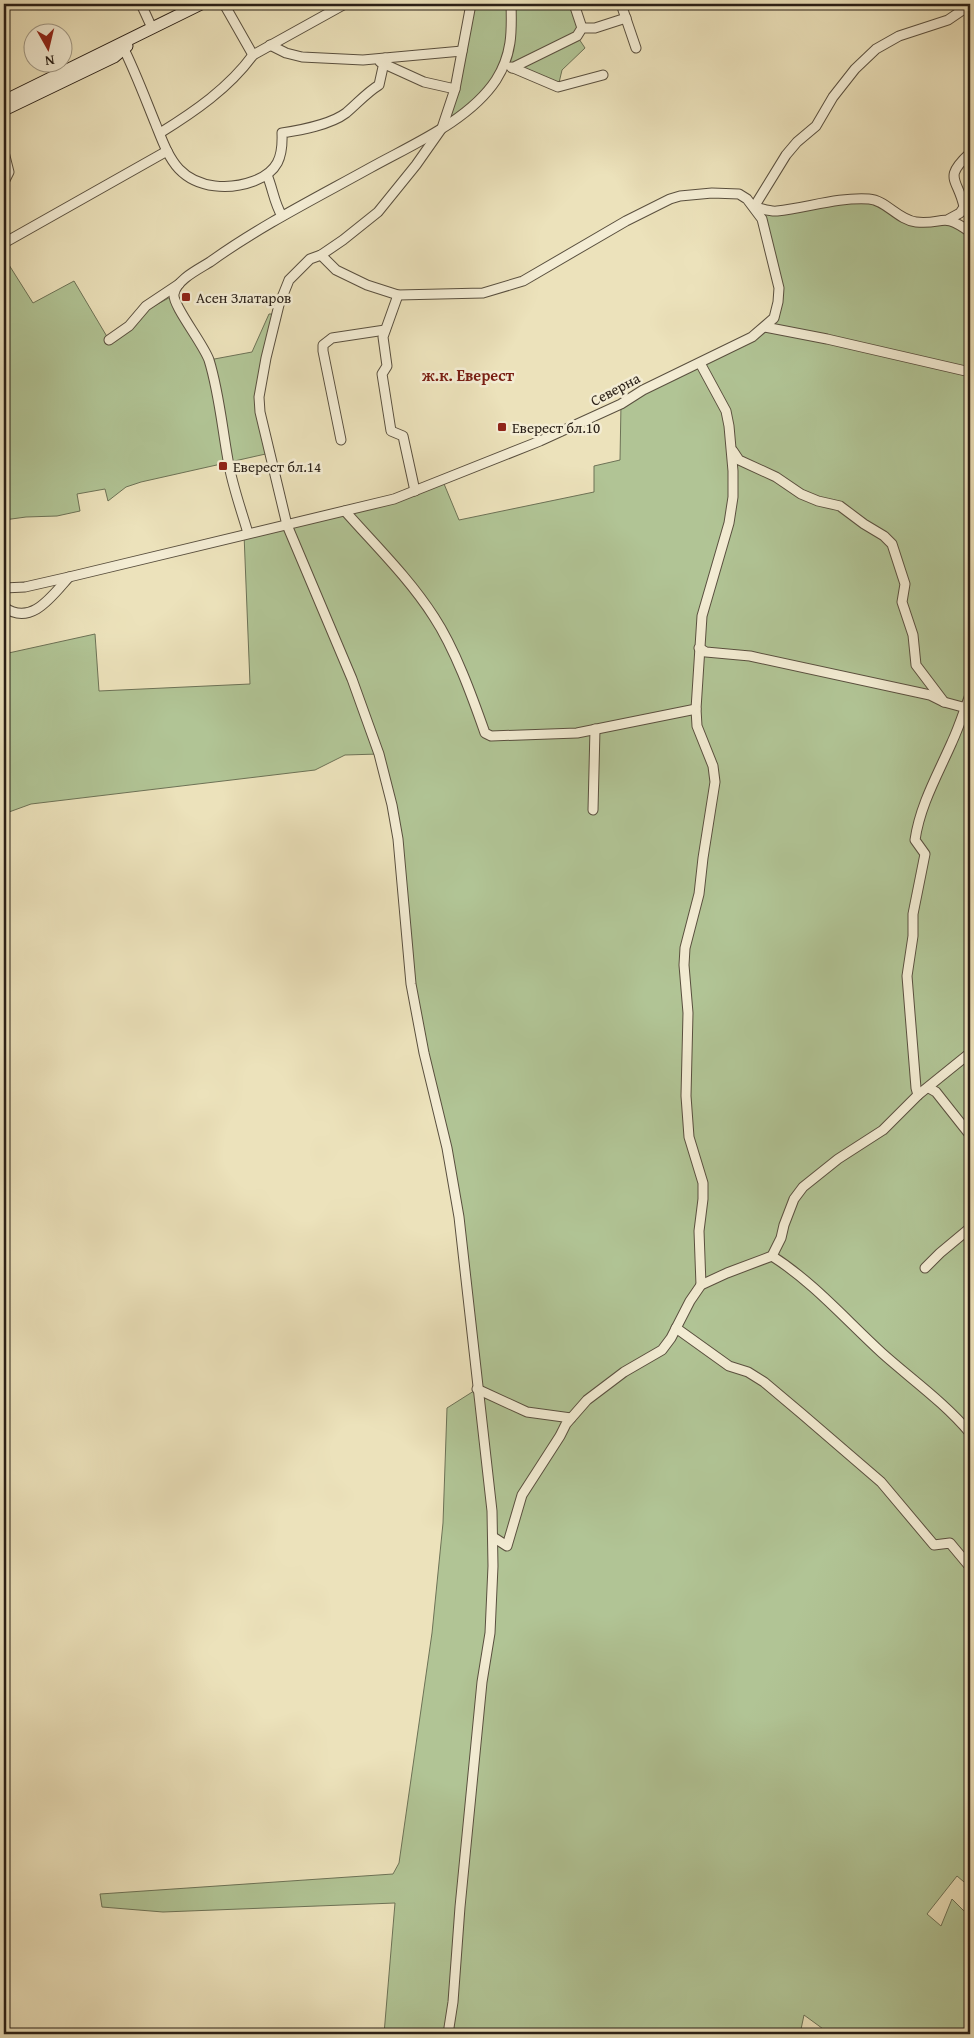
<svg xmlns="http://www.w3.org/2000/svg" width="974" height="2038" font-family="'Gentium Book Plus',serif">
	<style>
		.green { fill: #b1c495; stroke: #6d7256 }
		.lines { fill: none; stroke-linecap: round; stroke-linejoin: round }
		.street-casing { stroke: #5a503f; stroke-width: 11 }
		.secondary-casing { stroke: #291f16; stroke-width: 13 }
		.street { stroke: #f3ecd3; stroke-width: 9 }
		.secondary { stroke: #f3ecd3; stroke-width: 11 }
		.poi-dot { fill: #8f2418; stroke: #f3ecd3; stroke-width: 2 }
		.labels { text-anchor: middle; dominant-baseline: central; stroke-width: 5; stroke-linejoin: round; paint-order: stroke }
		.poi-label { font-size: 15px; fill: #291f16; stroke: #f3ecd3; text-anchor: start }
		.street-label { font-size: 15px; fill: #291f16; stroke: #f3ecd3 }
		.neighbourhood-label { font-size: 16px; font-weight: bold; fill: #7a1f14; stroke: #f3ecd3 }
	</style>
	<rect width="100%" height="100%" fill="#ece2bb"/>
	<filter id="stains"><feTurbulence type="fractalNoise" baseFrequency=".004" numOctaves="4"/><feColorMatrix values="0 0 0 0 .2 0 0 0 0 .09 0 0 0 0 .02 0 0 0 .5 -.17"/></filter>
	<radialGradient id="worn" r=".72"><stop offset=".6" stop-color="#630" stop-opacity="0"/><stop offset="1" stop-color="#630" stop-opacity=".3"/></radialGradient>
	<g class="green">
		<polygon points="471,4 574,4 582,28 577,36 585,48 562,70 558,87 503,65 497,79 442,128"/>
		<polygon points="870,199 903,219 940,219 970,232 970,1887 957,1876 927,1914 941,1926 952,1899 970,1917 970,2034 830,2034 804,2015 800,2034 384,2034 395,1903 163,1912 102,1907 100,1894 393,1874 399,1863 432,1633 443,1523 447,1408 477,1389 459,1217 411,984 398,839 379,754 345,755 315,770 31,804 9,812 4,817 4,654 95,634 99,691 250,684 244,534 394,499 442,479 459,520 594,492 594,466 620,460 621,404 752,337 774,318 779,288 754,207 775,211"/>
		<polygon points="4,257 33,303 74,281 109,340 138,315 174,295 209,360 252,352 269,314 277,314 259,397 270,453 141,482 126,487 108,501 105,489 77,494 80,511 57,516 26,517 4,520"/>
	</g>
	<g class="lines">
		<defs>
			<g id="street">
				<polyline points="141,4 152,28"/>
				<polyline points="224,4 253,55"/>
				<polyline points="574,4 582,28"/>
				<polyline points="621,4 636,48"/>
				<path d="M970 5 948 20 899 36 876 49 855 69 833 97 816 126 797 142 786 155 754 207C761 208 770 212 777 211 807 208 837 197 869 199 886 200 898 220 916 222 945 225 941 211 970 232"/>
				<path d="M122 45C135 71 145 98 156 125 162 140 168 157 179 169 198 189 230 190 254 181 278 172 283 157 282 133 301 130 330 125 346 113 357 104 366 93 379 85L385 58"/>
				<polyline points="270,45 286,53 302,57 363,60 462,51"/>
				<polyline points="380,62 424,82 455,89"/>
				<polyline points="511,67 558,87 603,75"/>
				<polyline points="512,68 577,36 582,28 595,28 626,18"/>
				<path d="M160 133C194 112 229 88 253 55L345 4"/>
				<polyline points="4,152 9,172 4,182"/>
				<path d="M267 175C273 189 274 203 282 216"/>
				<path d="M949 219 960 213 964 207C958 178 942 179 970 153"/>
				<polyline points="4,243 167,151"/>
				<polyline points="398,295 383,337 387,366 382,374 391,431 403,436 415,491"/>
				<polyline points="765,327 827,339 970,372"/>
				<polyline points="109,340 129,326 146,306 179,284"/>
				<polyline points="700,363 726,411 729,426 733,471 733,497 729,523 702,616 696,709 697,726 713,766 715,782 703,858 699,894 685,948 684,965 688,1013 686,1096 689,1137 703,1183 703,1199 699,1231 701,1285"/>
				<polyline points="341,440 323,351 323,345 332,338 385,330"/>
				<polyline points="733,451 739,460 776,477 801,494 818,501 840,506 864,524 884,536 892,544 905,584 902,602 913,635 916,665 944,702"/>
				<path d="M345 511C375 545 409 578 434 617 455 649 472 696 485 733L491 736 577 733 696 709"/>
				<path d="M248 533C241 509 232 485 228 460 222 427 219 392 209 360 203 343 172 305 174 294 176 280 199 269 210 262 260 226 316 198 370 168 411 145 469 121 496 80 512 55 512 32 511 4"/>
				<polyline points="4,588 25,587 69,577 394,499 540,441 621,404 643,390 752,337 774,318 778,302 779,288 762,219 747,199 739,194 712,193 680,196 670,199 626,221 523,281 483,293 398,295 367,285 336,270 321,255"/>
				<path d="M4 607C31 627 52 596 69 577"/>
				<polyline points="699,648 706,652 750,656 930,695 944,702 970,709"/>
				<polyline points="593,810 595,729"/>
				<polyline points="929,1088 936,1092 970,1135"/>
				<path d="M918 1095 916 1088 907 976 913 936V914L925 854 915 840C920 805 938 774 952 742 959 727 964 711 970 695"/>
				<path d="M772 1256C813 1282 846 1320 882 1353 911 1379 944 1402 970 1433"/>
				<polyline points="925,1268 940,1253 970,1228"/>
				<polyline points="676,1328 729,1366 748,1372 764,1382 802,1414 881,1482 934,1545 950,1543 970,1567"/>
				<polyline points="477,1389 527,1412 571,1418"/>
				<polyline points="493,1537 507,1546 522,1495 560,1436 566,1424 587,1400 624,1372 662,1350 671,1338 690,1301 701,1285 727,1273 772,1256 781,1238 784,1225 794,1199 803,1187 838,1159 883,1130 918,1095 970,1053"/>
				<polyline points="448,2034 453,2002 460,1907 482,1682 490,1633 493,1566 492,1511 459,1217 447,1148 424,1053 411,984 398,839 392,805 379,754 352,679 287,525 260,412 259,397 266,358 279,305 289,280 310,259 321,255 343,240 378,212 416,165 442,128 455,89 471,4"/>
			</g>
			<g id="secondary">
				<polyline points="4,101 201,4"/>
				<polyline points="4,110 114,57 127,46"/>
			</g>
		</defs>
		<use href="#street" class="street-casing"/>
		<use href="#secondary" class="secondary-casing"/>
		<use href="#street" class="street"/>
		<use href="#secondary" class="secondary"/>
	</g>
	<g class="poi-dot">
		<rect x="181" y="292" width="10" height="10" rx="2.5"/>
		<rect x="497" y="422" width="10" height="10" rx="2.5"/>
		<rect x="218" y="461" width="10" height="10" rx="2.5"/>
	</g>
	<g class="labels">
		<g class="poi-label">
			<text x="196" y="297">Асен Златаров</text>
			<text x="512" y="427">Еверест бл.10</text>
			<text x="233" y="466">Еверест бл.14</text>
		</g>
		<g class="street-label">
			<text transform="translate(615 389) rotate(-28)">Северна</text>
		</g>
		<g class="neighbourhood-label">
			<text x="468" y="375">ж.к. Еверест</text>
		</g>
	</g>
	<rect width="974" height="2038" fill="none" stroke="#ece2bb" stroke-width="20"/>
	<rect x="5" y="5" width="964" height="2028" fill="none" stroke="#291f16" stroke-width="2.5"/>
	<rect x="10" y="10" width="954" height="2018" fill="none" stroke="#291f16"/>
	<g transform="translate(48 48) rotate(172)"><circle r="24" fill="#f3ecd3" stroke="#a29a87"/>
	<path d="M0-4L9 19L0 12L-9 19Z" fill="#8f2418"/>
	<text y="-8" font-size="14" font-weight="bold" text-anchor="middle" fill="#291f16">N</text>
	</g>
	<rect width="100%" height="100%" filter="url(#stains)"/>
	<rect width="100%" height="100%" fill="url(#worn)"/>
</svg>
